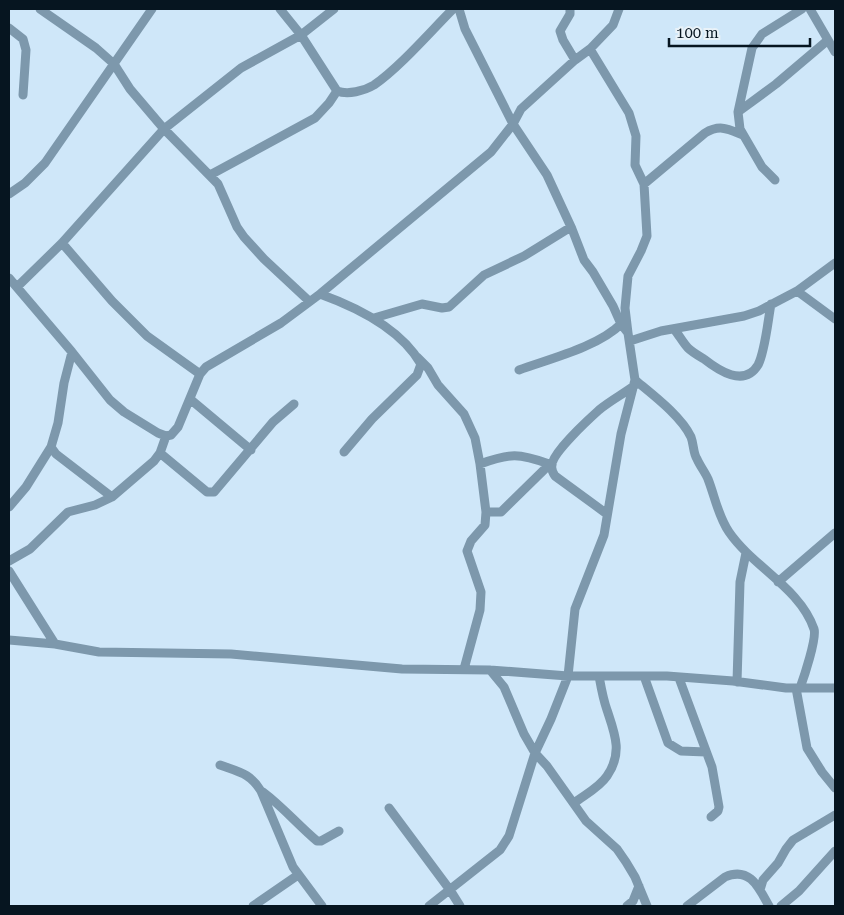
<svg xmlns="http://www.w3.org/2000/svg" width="844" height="915" font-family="'Roboto Serif',serif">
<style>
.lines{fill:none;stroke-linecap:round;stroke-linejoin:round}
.street{stroke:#7d98ac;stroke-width:9}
</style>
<rect width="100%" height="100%" fill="#cfe7f9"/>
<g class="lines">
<path class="street" d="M40,9L96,48L114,64L130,89L164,129L218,184L237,227L244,237L264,259L309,301
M280,9L301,35L337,91C348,95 364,91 374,85C400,67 430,32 453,9
M570,9V14L560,31L563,40L575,60
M810,9L835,52
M9,28L23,39L26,50L23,95
M590,49L629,113L636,136L635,165L644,184L647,236L641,251L628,276L625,308L628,333
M738,112L776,84L828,40
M210,175L315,118L329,103L337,91
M775,180L762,167L740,129L738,112L752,48L762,34L802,9
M644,184L705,133C720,124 728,129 743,135
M9,194L25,183L45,163L152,9
M62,243L112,301L147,336L200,374
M9,278L72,352L110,400L124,412L158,433L166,436L171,435L178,427L200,374L206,367L281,323L320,294L491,152L513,124L521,109L575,60L590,49L613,25L619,9
M17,287L62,243L164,129L241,68L301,35L334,9
M797,291L835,319
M320,294C356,307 401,329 421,364L417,375L372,419L344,452
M374,318L422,304L442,308L449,307L484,275L524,256L571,227
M674,329C679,335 683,343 688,348C692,352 699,356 704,359C718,370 744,388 758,365C765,352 768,320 771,304
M630,341L661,331L744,316L759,311L797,291L835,263
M72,352L64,383L58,423L51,447L56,454L112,497
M417,357L428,368L438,385L464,414L475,438L480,464L486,512L485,525L471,541L467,551L481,592L480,610L464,669
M519,370C549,359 598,347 621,324
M635,380C653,395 681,416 691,437C694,445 693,453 697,459C700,466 705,472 708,479C715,497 718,516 729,532C753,567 800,588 814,629C817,638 804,677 800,688
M190,399L251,450
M160,453L207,492H214L273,422L294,404
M480,464C510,453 519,453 549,464
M9,507L26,487L51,447
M486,512H501L553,461
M607,514L555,476C553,473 551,469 552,465C552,453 589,419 599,410C610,401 623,394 634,386
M9,561L30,549L68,512L95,505L112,497L154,461L160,453L166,436
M9,571L55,644
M778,582L835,533
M9,640L55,644L99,652L231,654L402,669L490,670L568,676H667L733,681L786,688H835
M490,670L504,687L524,734L535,753L547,766L586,821L617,849L626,862L635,877L647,906
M644,676L668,743L681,751L706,752
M679,678L712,767L719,807L718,811L711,817
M737,682L740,582L746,553
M796,688L807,748L822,772L835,788
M220,765C239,772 250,773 261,791L293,867L322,906
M263,792C283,807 298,825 317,841H321L339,831
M574,803C584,795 599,788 607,776C623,753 615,734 607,710C603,699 601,687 599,676
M389,808L450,890L460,906
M760,890L763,880L778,863L786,849L793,840L835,815
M253,906L298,875
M429,906L500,850L509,836L535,753L551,719L568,676L575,609L604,535L621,434L635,380L628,333L621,324L613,306L593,272L584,260L572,229L547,175L513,124L465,29L459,9
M627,906L633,901L639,886
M687,906L725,877C750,866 759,888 769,906
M781,906L799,891L835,851"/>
</g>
<rect width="844" height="915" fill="none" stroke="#061520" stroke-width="20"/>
<path d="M669 38v8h141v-8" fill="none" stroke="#061520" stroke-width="2.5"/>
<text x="676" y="38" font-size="15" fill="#061520" stroke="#e9f2f8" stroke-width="4" paint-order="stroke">100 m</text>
</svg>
